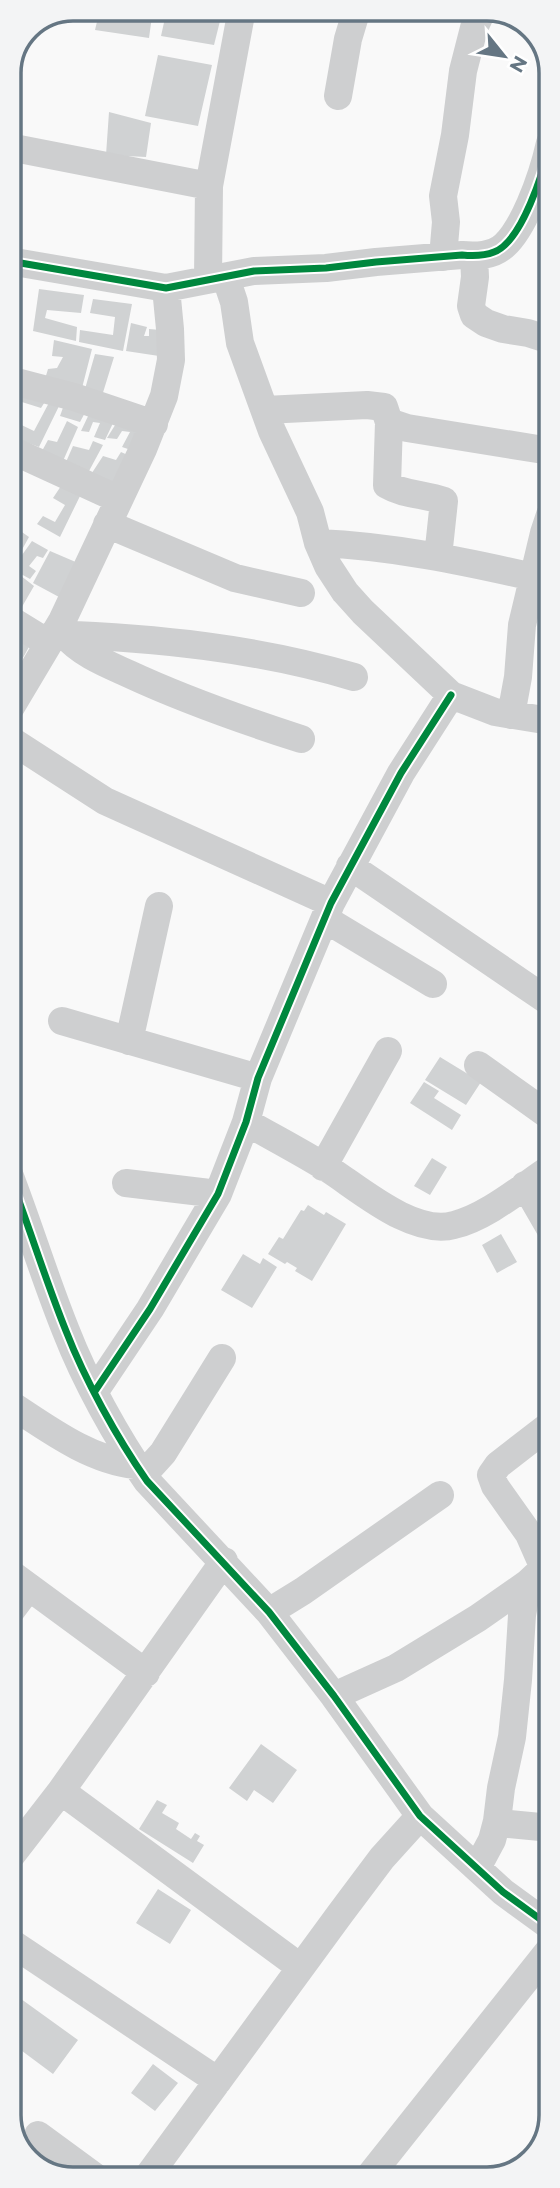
<svg xmlns="http://www.w3.org/2000/svg" width="560" height="2188" font-family="Montserrat,sans-serif">
<style>
.building{fill:#d0d2d3}
.lines{fill:none;stroke-linecap:round;stroke-linejoin:round}
.minor{stroke:#cecfd0;stroke-width:28}
.cycleway-casing{stroke:#fff;stroke-width:11}
.cycleway{stroke:#00873e;stroke-width:7}
.rim{fill:none;stroke:#657683;stroke-width:3.5}
</style>
<rect width="100%" height="100%" fill="#f9f9f9"/>
<path class="building" d="M100,9H153L149,38L95,30Z
M167,9H223L214,45L161,36Z
M158,55L212,65L198,126L145,116Z
M15,58L10,94L9,93V72Z
M9,101L15,102L11,131H9Z
M109,112L151,123L146,157L106,155Z
M39,289L84,295L81,313L47,310L45,318L77,327L76,341L33,331Z
M93,299L132,304L123,351L79,342L80,330L113,335L115,317L90,313Z
M131,323L147,327L144,336H149V329L161,330L159,356L126,351Z
M54,340L92,349L81,392L45,379L48,369L57,368L63,357L52,356Z
M95,354L114,357L101,399L83,396Z
M14,387L48,397L41,408L9,398Z
M52,397L61,402L39,447L9,436V419L34,431Z
M65,402L87,409L80,422L60,416Z
M90,412L114,421L105,440L94,437L100,423L93,422L89,432L81,431Z
M67,421L78,427L63,461L42,451L48,440L57,442Z
M117,422L143,428L134,451L122,447L130,432L122,431L117,439L107,438Z
M93,441L103,445L89,471L66,462L73,446L89,450Z
M121,452L132,457L116,488L88,479L103,456L116,460Z
M63,483L81,494L60,537L37,524L43,516L55,522L65,505L53,498Z
M9,523L29,537L13,566L9,564V550L13,540L9,538Z
M32,541L48,550L43,558L37,556L29,566L36,571L30,579L12,569L34,586L19,612L9,607V575L12,569Z
M50,551L78,563L59,597L33,583Z
M12,633L30,645L13,676L9,674V666L16,655L9,652V639Z
M440,1057L481,1082L466,1105L425,1080Z
M424,1082L439,1091L434,1098L461,1115L452,1130L410,1103Z
M432,1158L447,1167L430,1195L414,1186Z
M308,1205L324,1215L326,1212L346,1224L312,1281L295,1271L297,1268L287,1262L285,1264L268,1254L279,1237L283,1239L301,1210L304,1211Z
M501,1234L517,1262L497,1273L482,1245Z
M243,1254L260,1264L263,1258L277,1267L252,1308L221,1290Z
M261,1744L297,1770L273,1803L254,1790L247,1801L229,1788Z
M157,1800L167,1805L162,1813L179,1823L176,1829L191,1839L195,1833L200,1836L197,1841L204,1845L193,1863L139,1829Z
M158,1889L191,1910L170,1944L136,1923Z
M10,1991L78,2040L53,2074L10,2042Z
M153,2064L178,2083L155,2111L131,2093Z"/>
<g class="lines">
<path class="minor" d="M338,96L348,39L357,9
M9,147L209,186
M474,256L475,277L471,306L474,315L486,323L503,329L528,333L550,340
M443,257L446,222L443,196L455,135L463,71L474,28L483,9
M9,261L166,288L254,271L326,268L376,262L462,255C472,256 484,256 494,252C522,242 544,170 550,143
M226,278L234,302L240,343L272,431L310,512L318,543L328,566L345,592L363,612L451,695L495,712L550,721
M208,279L209,186L242,9
M9,380L74,397L154,424
M265,410L367,405L384,407L389,422L407,428L550,451
M389,422L387,485C404,495 425,494 444,501L438,557
M9,449L118,499
M107,524L235,578L301,593
M318,543C391,546 463,561 533,577
M9,619L48,643
M53,634C156,638 256,648 354,677
M65,635C81,654 107,664 129,674C185,700 242,720 301,739
M9,710L62,621L143,449L164,396L171,360L170,329L166,288
M511,715L518,677L522,625L544,533L550,515
M9,739L105,801L331,903
M350,866L551,1003
M325,919L433,984
M62,1021L258,1078
M129,1041L159,906
M478,1065L551,1117
M246,1122C274,1138 303,1153 330,1170C362,1191 414,1236 454,1225C487,1217 522,1187 551,1168
M323,1167L388,1051
M9,1174C29,1226 45,1279 66,1331C85,1380 117,1438 147,1481L269,1612L334,1696L420,1816L503,1892L551,1927
M126,1183L218,1194
M525,1185L551,1230
M95,1391L150,1309L218,1194L246,1122L258,1078L331,903L401,773L451,695
M10,1404C47,1428 89,1460 135,1465
M143,1475L163,1453L222,1358
M10,1573L146,1673
M10,1612L28,1588
M269,1612L303,1591L440,1495
M334,1696L396,1668L478,1618L528,1583
M61,1791L300,1967
M497,1821L509,1824L551,1828
M10,1857L61,1791L224,1561
M477,1868L492,1840L497,1821L501,1788L512,1737L518,1680L522,1615L528,1583L544,1568L529,1534L495,1486L491,1475L498,1465L551,1424
M10,1942L218,2081
M38,2135L98,2179
M368,2178L551,1948
M146,2179L340,1914L382,1858L420,1816"/>
<g class="cycleway-casing">
<path id="cycleway" d="M9,261L166,288L254,271L326,268L376,262L462,255C472,256 484,256 494,252C522,242 544,170 550,143
M9,1174C29,1226 45,1279 66,1331C85,1380 117,1438 147,1481L269,1612L334,1696L420,1816L503,1892L551,1927
M95,1391L150,1309L218,1194L246,1122L258,1078L331,903L401,773L451,695"/>
</g>
<use href="#cycleway" class="cycleway"/>
</g>
<path d="M0 0H560V2188H0ZM73 21H487A52 52 0 0 1 539 73V2115A52 52 0 0 1 487 2167H73A52 52 0 0 1 21 2115V73A52 52 0 0 1 73 21Z" fill="#f3f4f5" fill-rule="evenodd"/>
<path class="rim" d="M73 21H487A52 52 0 0 1 539 73V2115A52 52 0 0 1 487 2167H73A52 52 0 0 1 21 2115V73A52 52 0 0 1 73 21Z"/>
<g transform="translate(504 56) rotate(120)" stroke="#ffffff" stroke-width="5" paint-order="stroke">
<path d="M0-5L12 26L0 18L-12 26Z" fill="#657683"/>
<text y="-10" font-size="19" font-weight="bold" text-anchor="middle" fill="#657683">N</text>
</g>
</svg>
